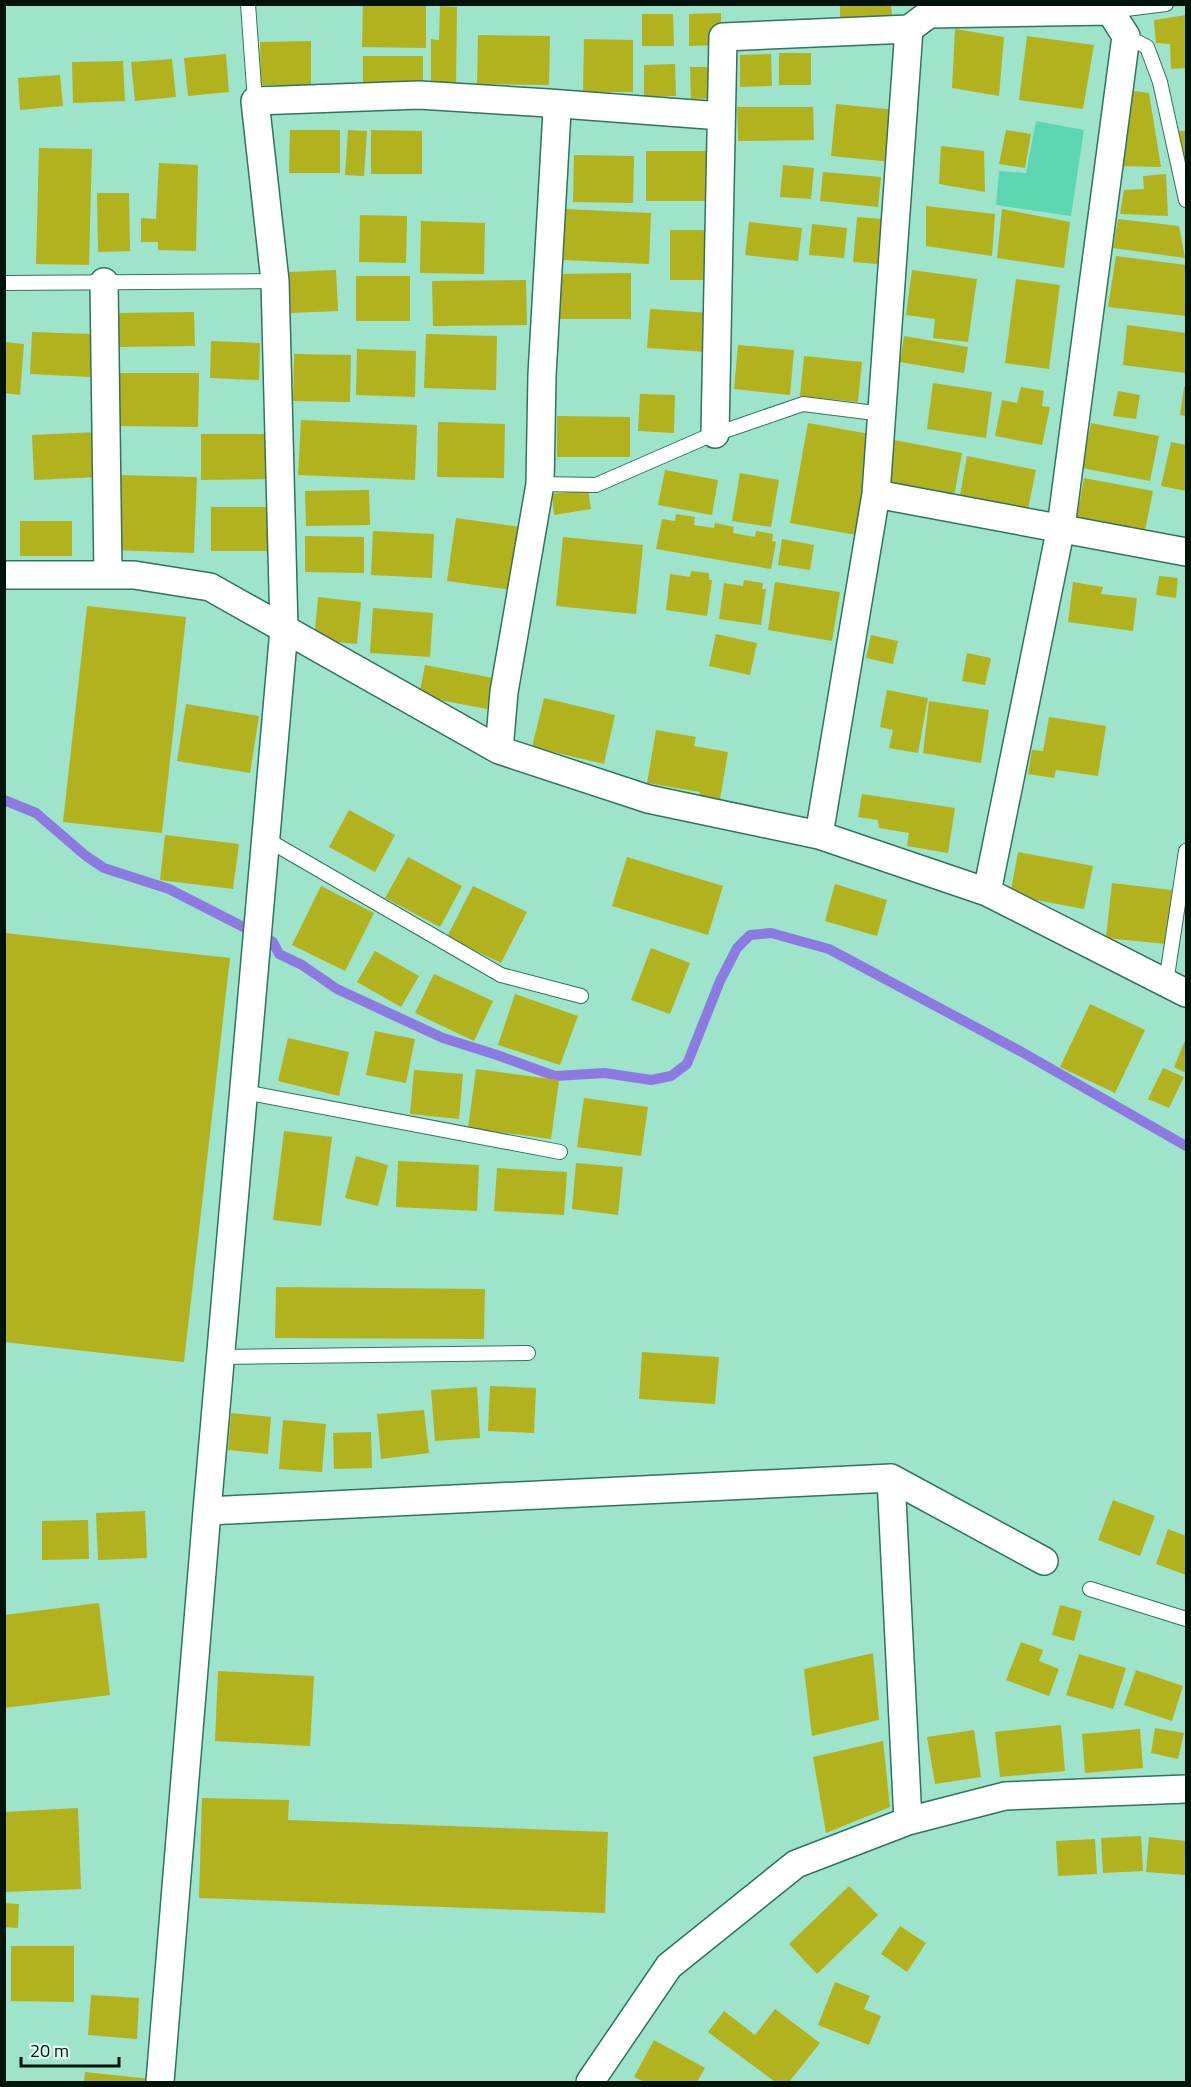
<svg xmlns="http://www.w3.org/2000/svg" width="1191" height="2087" font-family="'Titillium Web',sans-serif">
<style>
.green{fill:#5cd7b1}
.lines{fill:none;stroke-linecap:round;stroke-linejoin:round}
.stream{stroke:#8c79e2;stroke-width:10}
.building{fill:#b2b11e}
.lane-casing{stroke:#2f745f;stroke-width:16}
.street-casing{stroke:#2f745f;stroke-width:30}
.lane{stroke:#fff;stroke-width:14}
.street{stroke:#fff;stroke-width:27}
</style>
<rect width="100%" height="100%" fill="#9ee4ca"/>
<path class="green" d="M1036,121L1084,130L1071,216L996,205L999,171L1026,173Z"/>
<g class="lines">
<path class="stream" d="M4,800L36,813L86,856L104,868L169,889L273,942L279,954L302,965L337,989L443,1038L497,1055L555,1076L605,1073L651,1080L671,1076L687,1064L720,981L737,948L750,935L771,933L829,949L1020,1051L1186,1146"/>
</g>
<path class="building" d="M363,4H426V48L362,47Z
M840,4H891L892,17L840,19Z
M440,6L457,7L456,87L431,86V39L439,40Z
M721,13V45L689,46V14Z
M642,14H673L674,46H642Z
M1186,15V68L1171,69L1170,44L1156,43L1154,20Z
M955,29L1004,37L999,96L952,88Z
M478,35L550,36L549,85L477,84Z
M1027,36L1094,45L1083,109L1019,100Z
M584,39L633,40V92H583Z
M311,41V85H261L260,42Z
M779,53H811V85H779Z
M226,54L229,92L188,96L184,58Z
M771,54L772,86L740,87V55Z
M363,56H423V89L363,90Z
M172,59L176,97L135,101L131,62Z
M123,61L125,101L73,103L72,62Z
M675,64L676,96L644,97V65Z
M690,67H722V98L691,99Z
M60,75L63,106L20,110L18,78Z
M1128,90L1149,93L1161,167L1117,166Z
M836,104L896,110L892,162L831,156Z
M737,107H813L814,140L738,141Z
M290,130H340V173H289Z
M348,130L367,131L364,176L345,175Z
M371,130L422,131V174H371Z
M1006,130L1031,134L1025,168L999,164Z
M1178,131H1186V169H1185Z
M941,146L984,151L985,192L939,184Z
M39,148L92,149L89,265L36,264Z
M646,151H712V201H646Z
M574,155L634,156L633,203L573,202Z
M159,163L198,165L196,251L158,250V242H141V218L156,219Z
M783,165L814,168L811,199L780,197Z
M823,172L881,177L878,207L820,201Z
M1166,174L1168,216L1120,214L1124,190L1144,189L1143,176Z
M97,193H129L130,251L98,252Z
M926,206L995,214L992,256L926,246Z
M565,209L651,213L649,264L563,260Z
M1002,209L1070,222L1064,268L997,258Z
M360,215L407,216L406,263L359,262Z
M857,217L894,220L890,265L853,262Z
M1118,219L1179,226L1185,258L1113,248Z
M421,221L485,223L484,274L420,273Z
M749,222L802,228L798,261L745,255Z
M812,224L847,228L844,258L809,255Z
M670,230H715V280H670Z
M1116,256L1186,265V316L1108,307Z
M336,270L338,311L291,313L289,272Z
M912,270L977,279L968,342L933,338L935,319L906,315Z
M631,273V319H553V274Z
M356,276H410V321H356Z
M1016,279L1060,285L1049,369L1005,363Z
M526,280L527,325L433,326L432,281Z
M650,309L711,313L708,352L647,348Z
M194,312L195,346L117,347V313Z
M1127,325L1186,333V373L1123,365Z
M32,332L92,334L90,377L30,374Z
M426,334L497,336L496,390L424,388Z
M904,336L968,347L964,373L900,362Z
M211,341L260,343L259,380L210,378Z
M4,342L24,344L20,395L4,393Z
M738,345L794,350L790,395L734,389Z
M357,349L416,351L415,397L356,395Z
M294,354L351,355L350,402L293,401Z
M804,356L862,362L858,402L800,396Z
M120,373H199L198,427L120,426Z
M933,383L992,392L986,438L927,429Z
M1021,387L1044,391L1042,406L1050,407L1042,445L995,436L1002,400L1017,403Z
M1184,387H1186V416L1180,415Z
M1118,391L1140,395L1136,419L1113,416Z
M640,394L675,395L674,433L638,431Z
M557,416L630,417V457H557Z
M301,420L417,425L415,480L298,475Z
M438,422L505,424L504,478L437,477Z
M808,423L875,435L856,535L790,523Z
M1091,423L1159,436L1150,481L1082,468Z
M98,432L100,477L34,480L32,435Z
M201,434H268V479L201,480Z
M894,440L962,453L954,497L885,484Z
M1171,442L1186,445V491L1161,486Z
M967,456L1036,470L1027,514L959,501Z
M665,470L718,480L712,515L658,505Z
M740,473L779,480L771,527L732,521Z
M118,475L197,477L194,553L115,550Z
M1084,478L1153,491L1144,535L1076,522Z
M369,490L370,525L306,526L305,491Z
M588,490L591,509L554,515L552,494Z
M211,507H269L268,551H211Z
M676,514L695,517L694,525L714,528L715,523L734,527L733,533L755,537L756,531L773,534L772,541L776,542L771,569L656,549L662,519L675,521Z
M456,518L520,527L511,590L447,581Z
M20,521H72V556H20Z
M373,531L434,534L432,578L371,575Z
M305,536L364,537V573L305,572Z
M563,537L643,545L636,614L556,606Z
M782,539L814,545L810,570L778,565Z
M691,571L709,573V580H712L707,616L666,610L670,574L690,577Z
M1159,576L1178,578L1176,598L1156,595Z
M744,580L763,583L762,589H766L761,625L719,619L724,583L743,586Z
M775,582L840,592L832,641L768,630Z
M1073,582L1103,587L1101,594L1137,598L1133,631L1068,622Z
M318,597L361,602L357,644L314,640Z
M87,606L186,617L162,833L63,822Z
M373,608L433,613L430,657L370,653Z
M716,634L757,643L750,675L709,666Z
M871,635L898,641L893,664L866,658Z
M967,653L991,658L985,685L962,681Z
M425,665L493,678L487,709L419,696Z
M887,690L928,698L918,753L889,748L893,730L880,727Z
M544,698L615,715L604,764L532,747Z
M929,701L989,710L981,763L923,753Z
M186,704L259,716L250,773L177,761Z
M1049,717L1106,726L1098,776L1056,770L1054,778L1028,774L1032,750L1043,751Z
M656,730L696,737L694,746L728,752L719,805L698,802L700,792L647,783Z
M862,794L955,808L948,853L907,846L909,833L879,828L878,820L858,817Z
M349,810L395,835L375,872L329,847Z
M165,835L239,844L233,889L160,880Z
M1018,852L1093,866L1084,909L1010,895Z
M408,857L462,886L440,927L385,898Z
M627,857L723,886L708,935L612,906Z
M1112,883L1172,890L1166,944L1106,938Z
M835,884L887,900L877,936L825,921Z
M321,886L374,913L345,971L292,945Z
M473,886L527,912L501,963L447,937Z
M5,933L230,958L184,1362L4,1342Z
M651,948L690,963L670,1014L631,1000Z
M375,951L419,976L401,1007L357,982Z
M434,974L493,1001L474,1041L415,1013Z
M515,994L578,1016L560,1065L498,1045Z
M1090,1004L1145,1030L1115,1093L1060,1067Z
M375,1031L415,1039L406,1083L366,1075Z
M288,1038L349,1052L339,1096L278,1081Z
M1186,1038V1073L1174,1067Z
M1163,1068L1184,1077L1169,1108L1148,1099Z
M476,1069L559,1080L551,1139L468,1128Z
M414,1070L463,1074L459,1119L410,1114Z
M584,1098L648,1107L641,1156L577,1147Z
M284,1131L332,1137L321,1226L273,1220Z
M356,1156L388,1165L378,1206L345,1198Z
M398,1161L479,1165L477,1211L396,1207Z
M576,1163L623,1167L618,1215L572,1209Z
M497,1168L567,1172L564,1215L494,1211Z
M276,1287L485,1289L484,1339L275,1338Z
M642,1352L719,1357L715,1404L639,1399Z
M490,1386L536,1388L534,1433L488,1431Z
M477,1387L480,1438L435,1441L431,1390Z
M424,1410L429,1453L381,1459L377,1414Z
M231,1413L271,1417L268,1454L228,1450Z
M283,1420L326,1424L322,1472L279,1469Z
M371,1432L372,1468L334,1469L333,1433Z
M1113,1500L1155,1516L1140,1556L1098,1540Z
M145,1511L147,1558L98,1560L96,1513Z
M88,1520L89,1559L42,1560V1521Z
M1168,1529L1186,1536V1575L1156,1564Z
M99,1603L110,1695L4,1708V1615Z
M1060,1605L1082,1611L1074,1641L1052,1635Z
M1021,1642L1043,1650L1039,1661L1059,1669L1049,1696L1006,1680Z
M873,1653L879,1720L812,1736L804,1669Z
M1079,1654L1126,1668L1113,1709L1066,1695Z
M1136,1670L1183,1686L1172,1721L1124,1705Z
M218,1671L314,1676L310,1746L215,1741Z
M1061,1725L1065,1771L1000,1777L995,1732Z
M1155,1728L1184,1733L1178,1759L1151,1753Z
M1140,1729L1143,1768L1085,1773L1082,1734Z
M974,1730L981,1777L935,1784L927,1737Z
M883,1741L890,1807L826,1833L813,1757Z
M202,1798L289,1800L288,1820L608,1832L605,1913L199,1898Z
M78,1808L81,1889L4,1892V1812Z
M1141,1836L1143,1871L1103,1873L1101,1838Z
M1149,1837L1186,1841L1185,1875L1146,1872Z
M1095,1839L1097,1874L1058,1876L1056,1841Z
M849,1886L878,1915L817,1974L789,1944Z
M4,1903L19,1904L18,1928L4,1927Z
M900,1926L926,1943L907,1972L881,1954Z
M11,1946H74V2002L11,2001Z
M835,1982L870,1996L864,2009L881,2016L869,2045L818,2025Z
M91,1995L139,1998L137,2039L88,2035Z
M775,2009L820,2043L789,2082H775L708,2032L724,2011L755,2035Z
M654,2040L705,2068L697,2082H645L634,2077Z
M85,2072L151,2079V2082H84Z"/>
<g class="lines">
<g class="lane-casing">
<path id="lane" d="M248,4L255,101
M1110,11L1166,4
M1126,36L1147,47L1160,82L1186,200
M4,283L275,281
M540,484L596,485L704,438L803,404L883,414
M266,839L501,975L581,996
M1166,983L1186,851
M244,1092L560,1152
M220,1357L528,1353
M1090,1589L1186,1619"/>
</g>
<g class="street-casing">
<path id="street" d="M548,103L721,116
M104,282L108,575
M715,434L723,37L909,29
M876,494L1186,552
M4,575H134L210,587L499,750L648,799L819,835L987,892L1186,993
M819,835L876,494L909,29L929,14L1110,11L1126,36L1061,527L987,892
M891,1478L1044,1561
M207,1511L891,1478L908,1821
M160,2082L207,1511L284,629L275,281L255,101L419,95L548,103L557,111L542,375L540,484L504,692L499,750
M590,2082L669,1966L796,1864L908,1821L1005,1796L1186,1789"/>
</g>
<use href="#lane" class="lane"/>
<use href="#street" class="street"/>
</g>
<rect width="1191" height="2087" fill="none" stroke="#00130b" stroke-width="12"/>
<path d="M21 2057v9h98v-9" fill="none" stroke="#00130b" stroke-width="3"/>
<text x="30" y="2057" font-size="18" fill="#00130b" stroke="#dbfdef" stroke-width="4.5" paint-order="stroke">20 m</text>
</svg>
